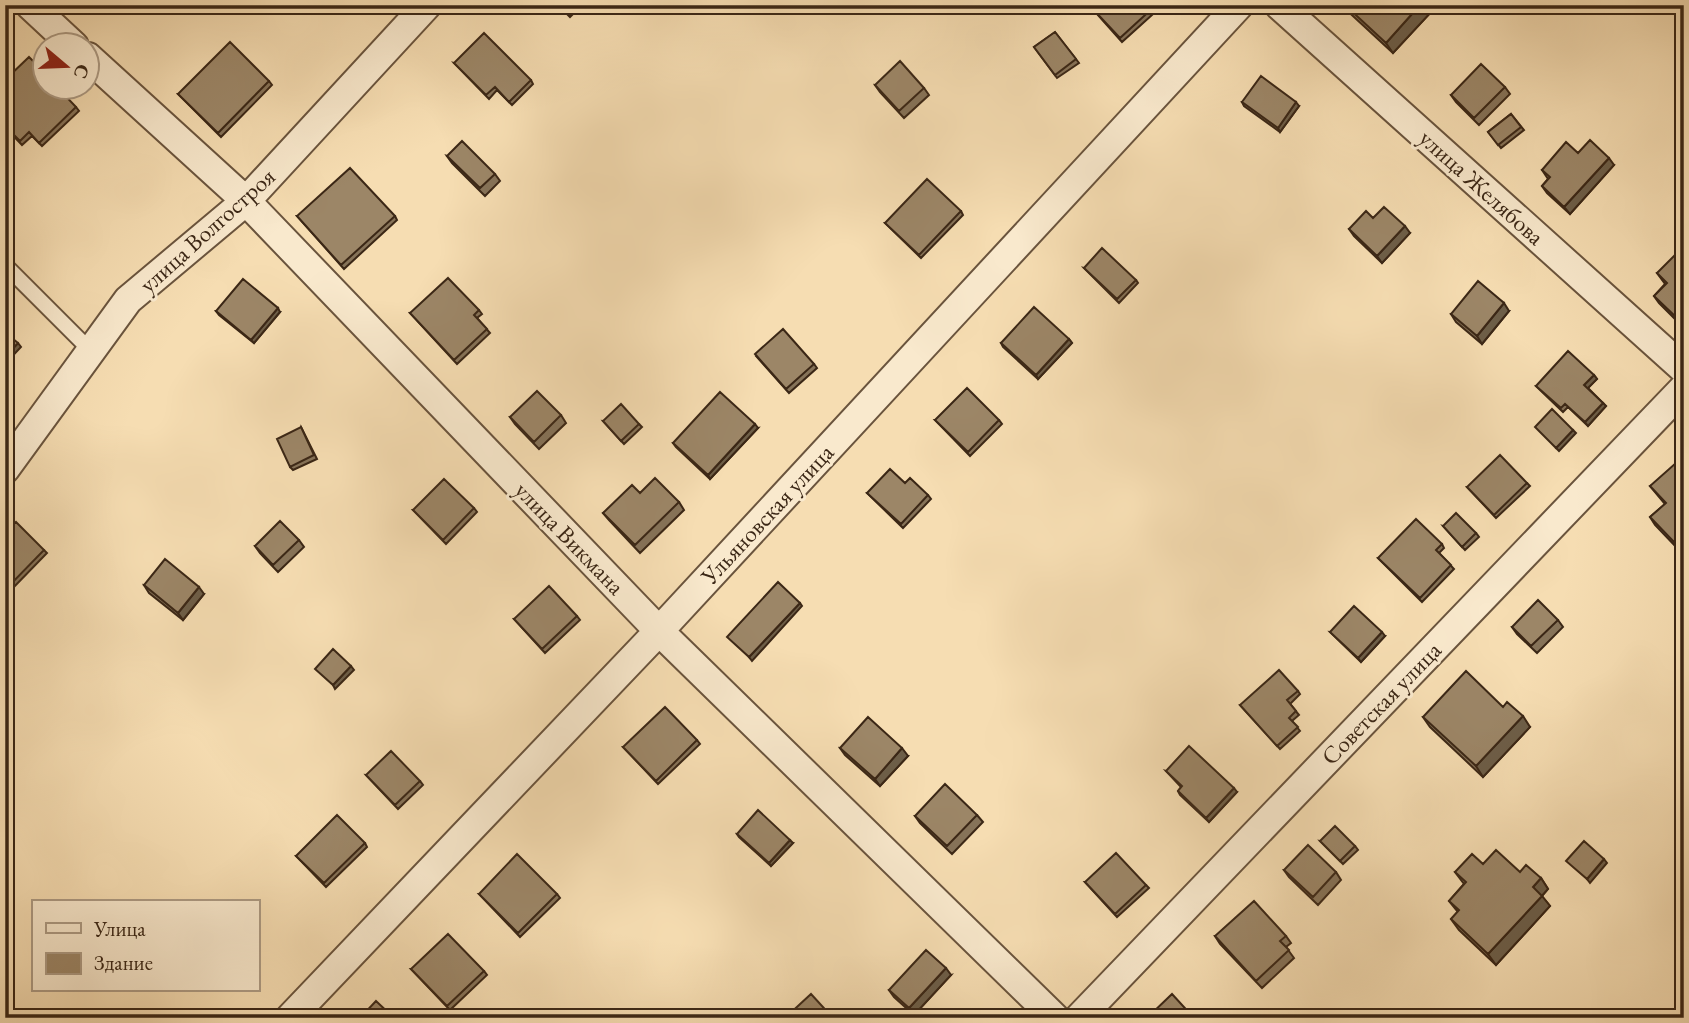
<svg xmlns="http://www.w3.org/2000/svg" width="1689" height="1023" font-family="'EB Garamond',serif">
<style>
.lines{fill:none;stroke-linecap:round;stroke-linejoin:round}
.service-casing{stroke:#6a543d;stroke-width:18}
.minor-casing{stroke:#6a543d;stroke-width:32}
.service{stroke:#f9e9cd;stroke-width:14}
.minor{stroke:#f9e9cd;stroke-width:28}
.wall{fill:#867359;stroke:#3b2716;stroke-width:2}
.shaded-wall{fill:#6d5e48;stroke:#3b2716;stroke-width:2}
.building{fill:#9c8667;stroke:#3b2716;stroke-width:2}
.labels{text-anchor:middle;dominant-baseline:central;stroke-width:6;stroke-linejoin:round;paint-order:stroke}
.street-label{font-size:24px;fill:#3b2716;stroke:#f9e9cd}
</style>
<rect width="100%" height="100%" fill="#f6ddb2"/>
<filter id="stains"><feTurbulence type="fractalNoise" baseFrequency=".00286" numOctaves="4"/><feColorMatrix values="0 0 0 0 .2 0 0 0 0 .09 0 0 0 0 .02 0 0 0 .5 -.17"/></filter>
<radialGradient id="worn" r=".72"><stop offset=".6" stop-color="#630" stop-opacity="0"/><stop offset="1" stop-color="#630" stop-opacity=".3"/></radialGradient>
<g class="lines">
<g class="service-casing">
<path id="service" d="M5,265L91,351"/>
</g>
<g class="minor-casing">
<path id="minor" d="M30,5L74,46
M1279,5L1684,369
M88,57L246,201L659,631L1055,1018
M5,469L128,300L246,201L427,5
M290,1018L659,631L1239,5
M1079,1018L1684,388"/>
</g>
<use href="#service" class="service"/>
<use href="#minor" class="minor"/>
</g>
<path class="wall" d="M558,5H582L570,17Z
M1089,5H1163L1122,42Z
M1341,5H1429L1433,10L1393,53Z
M1055,32L1079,63L1057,78L1034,47Z
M454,63L531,80L533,84L512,105L497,90L489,99Z
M5,80L76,107L79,111L42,146L32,136L22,145L5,127Z
M269,81L272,85L221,137L178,94Z
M875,85L924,88L929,95L904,118L880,92Z
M1505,87L1510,94L1479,125L1456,102L1451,95Z
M1242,102L1299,106L1280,132L1244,106Z
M1511,114L1524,130L1501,148L1488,132Z
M1578,153L1614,165L1570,214L1547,193L1542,186L1548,179L1542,170Z
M447,156L495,174L500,181L485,196L452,163Z
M961,211L963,215L921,258L885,223Z
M297,216H395L397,220L344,269Z
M1373,218L1410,233L1382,263L1354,236L1349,229Z
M1684,264V326L1683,327L1659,303L1654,296L1665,284L1657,273Z
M1084,268L1136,280L1138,283L1119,303Z
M479,310L482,314L477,318L490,333L457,364L410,313Z
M216,311L280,312L254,343L219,315Z
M1509,311L1482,344L1456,322L1451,314Z
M1069,339L1072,343L1038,379L1003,347L1001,343Z
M757,357L814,364L817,368L789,393Z
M1594,375L1597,379L1588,388L1606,406L1588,426L1568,407L1563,412L1536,386Z
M561,415L566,423L539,449L515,424L510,417Z
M935,420H999L1002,424L970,456Z
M603,421L639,424L642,427L624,444Z
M301,427L317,459L293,470L290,467Z
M758,428L710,479L676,447L673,443Z
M1684,469V545L1679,550L1655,525L1650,517L1665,504L1650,486Z
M905,483L928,495L931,499L903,528L867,493Z
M1527,483L1530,486L1496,518L1467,487Z
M640,493L679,502L684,510L640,553L609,520L603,513Z
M474,508L477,512L446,544L413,510Z
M1443,526L1476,533L1479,537L1465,550Z
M5,532L44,550L47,553L10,591L5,586Z
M299,540L304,547L278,572L260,553L255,546Z
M1442,544L1444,548L1439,553L1454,569L1422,602L1378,558Z
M144,585L204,594L183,620L149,593Z
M577,616L580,620L545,653L514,619Z
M1558,620L1563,627L1537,653L1517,634L1512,627Z
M1330,632L1385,636L1361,662Z
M1298,691L1300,694L1290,704L1299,715L1292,721L1300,731L1280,749L1240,705Z
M1503,707L1530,727L1483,777L1430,727L1423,717Z
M697,740L700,744L658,784L623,747Z
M840,748L908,756L880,786L845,755Z
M1166,771L1237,792L1209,822L1180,795L1178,791L1181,787Z
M366,775L420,781L423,785L398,809Z
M977,815L983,822L952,854L920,823L915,816Z
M737,834L793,843L771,866L739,837Z
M1320,841L1355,846L1358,850L1343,864Z
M365,843L367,847L326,887L296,856Z
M1483,864L1541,878L1548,889L1542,896L1550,906L1496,965L1459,930L1451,919L1458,912L1449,901L1464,884L1455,872Z
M1284,870L1336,872L1341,880L1318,905L1289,877Z
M1085,882L1146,885L1149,888L1117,917Z
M479,894H557L560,898L520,937Z
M1215,936H1286L1291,943L1286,947L1294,958L1262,988L1220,944Z
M411,969L484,971L487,975L450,1010Z
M951,975L914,1015L894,997L889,990Z"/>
<path class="shaded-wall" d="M1420,5H1429L1433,10L1393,53L1386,43Z
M1296,102L1299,106L1280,132L1278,128Z
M1609,158L1614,165L1570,214L1564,207Z
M1405,226L1410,233L1382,263L1377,256Z
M1504,303L1509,311L1482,344L1477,336Z
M278,308L280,312L254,343L251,340Z
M1069,339L1072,343L1038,379L1036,375Z
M18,343L21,347L5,364V357Z
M1594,375L1597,379L1587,389L1584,385Z
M1603,403L1606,406L1588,426L1585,422Z
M755,424L758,428L710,479L708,475Z
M1573,430L1576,433L1559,451L1556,448Z
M199,587L204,594L183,620L178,613Z
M800,603L802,606L752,661L749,657Z
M1382,632L1385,636L1361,662L1358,658Z
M351,666L354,670L335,689L333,685Z
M1523,716L1530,727L1483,777L1476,766Z
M902,748L908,756L880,786L875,779Z
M1234,788L1237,792L1209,822L1206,818Z
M790,840L793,843L771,866L769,863Z
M1604,859L1607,863L1590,883L1587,879Z
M1541,878L1548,889L1540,898L1533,887Z
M1542,896L1550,906L1496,965L1488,954Z
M946,968L951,975L914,1015L909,1008Z"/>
<path class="building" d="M559,5H576L568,14Z
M1089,5H1156L1120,38Z
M1345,5H1420L1386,43Z
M1055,32L1076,59L1055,75L1034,47Z
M484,33L531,80L509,102L495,87L486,95L454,63Z
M230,42L269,81L218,133L178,94Z
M29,57L46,74V88H58L76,107L39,143L29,132L20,141L5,126V80Z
M900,61L924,88L899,111L875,85Z
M1481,64L1505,87L1474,118L1451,95Z
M1261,76L1296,102L1278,128L1242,102Z
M1511,114L1521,127L1498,145L1488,132Z
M1590,140L1609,158L1564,207L1542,186L1550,177L1542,170L1566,142L1578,153Z
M462,141L495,174L480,188L447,156Z
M350,168L395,216L341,265L297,216Z
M927,179L961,211L919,255L885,223Z
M1384,207L1405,226L1377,256L1349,229L1366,211L1373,218Z
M1102,248L1136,280L1117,299L1084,268Z
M1675,255L1684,264V314L1678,319L1654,296L1667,283L1657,273Z
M448,278L479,310L474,315L487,329L454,360L410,313Z
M243,279L278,308L251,340L216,311Z
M1478,281L1504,303L1477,336L1451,314Z
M1034,307L1069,339L1036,375L1001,343Z
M783,329L814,364L786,389L755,354Z
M5,332L18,343L5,357Z
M1568,351L1594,375L1584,385L1603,403L1585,422L1565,404L1561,408L1536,386Z
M967,388L999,420L968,452L935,420Z
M537,391L561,415L534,442L510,417Z
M720,392L755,424L708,475L673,443Z
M621,404L639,424L621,441L603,421Z
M1552,409L1573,430L1556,448L1535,427Z
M301,427L314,455L290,467L277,439Z
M1500,455L1527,483L1494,515L1467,487Z
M1677,462L1684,469V533L1674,542L1650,517L1666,503L1650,486Z
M890,469L905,483L910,478L928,495L901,524L867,493Z
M655,478L679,502L635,545L603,513L632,485L640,493Z
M444,479L474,508L443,540L413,510Z
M1456,513L1476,533L1462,547L1443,526Z
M1416,519L1442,544L1436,550L1451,565L1420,598L1378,558Z
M280,521L299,540L273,565L255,546Z
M16,522L44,550L8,587L5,585V532Z
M165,559L199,587L178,613L144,585Z
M778,582L800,603L749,657L727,637Z
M549,586L577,616L542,649L514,619Z
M1538,600L1558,620L1531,646L1512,627Z
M1354,606L1382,632L1358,658L1330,632Z
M333,649L351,666L333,685L315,669Z
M1279,670L1298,691L1287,700L1296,711L1289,718L1298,727L1277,746L1240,705Z
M1466,671L1503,707L1507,702L1523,716L1476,766L1423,717Z
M665,707L697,740L656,781L623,747Z
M868,717L902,748L875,779L840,748Z
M1189,746L1234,788L1206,818L1178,791L1182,786L1166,771Z
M391,751L420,781L395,805L366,775Z
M945,784L977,815L947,846L915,816Z
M758,810L790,840L769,863L737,834Z
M337,815L365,843L324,883L296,856Z
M1335,826L1355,846L1340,861L1320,841Z
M1584,841L1604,859L1587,879L1566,861Z
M1308,845L1336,872L1313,897L1284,870Z
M1496,850L1520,872L1526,865L1541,878L1533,887L1542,896L1488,954L1451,919L1459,910L1449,901L1466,882L1455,872L1472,854L1483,864Z
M1116,853L1146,885L1115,914L1085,882Z
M517,854L557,894L518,933L479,894Z
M1254,901L1286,936L1280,941L1289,950L1256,981L1215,936Z
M448,934L484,971L447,1006L411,969Z
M926,950L946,968L909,1008L889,990Z
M811,994L833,1018H785Z
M1172,994L1194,1018H1147Z
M376,1001L394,1018H360Z"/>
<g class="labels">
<g class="street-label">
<text transform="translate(1482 187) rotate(42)">улица Желябова</text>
<text transform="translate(207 230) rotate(-42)">улица Волгостроя</text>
<text transform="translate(767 514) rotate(-47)">Ульяновская улица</text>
<text transform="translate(570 538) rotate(46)">улица Викмана</text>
<text transform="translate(1381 703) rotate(-46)">Советская улица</text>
</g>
</g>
<rect width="1689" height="1023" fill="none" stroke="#f6ddb2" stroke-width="28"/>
<rect x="7" y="7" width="1675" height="1009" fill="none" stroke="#3b2716" stroke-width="3.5"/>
<rect x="14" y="14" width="1661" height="995" fill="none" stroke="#3b2716" stroke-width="2"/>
<rect x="32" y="900" width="228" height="91" fill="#f9e9cd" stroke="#ad9b84" stroke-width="2"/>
<rect x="46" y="923" width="35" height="10" fill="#f9e9cd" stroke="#ad9b84" stroke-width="2"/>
<text x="94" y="936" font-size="21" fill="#3b2716">Улица</text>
<rect x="46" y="953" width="35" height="21" fill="#9c8667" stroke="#ad9b84" stroke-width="2"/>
<text x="94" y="970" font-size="21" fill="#3b2716">Здание</text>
<g transform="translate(66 66) rotate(109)"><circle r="33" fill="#f9e9cd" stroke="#ad9b84" stroke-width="2"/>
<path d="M0-5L12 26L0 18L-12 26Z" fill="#8f2418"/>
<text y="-10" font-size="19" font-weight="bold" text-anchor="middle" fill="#3b2716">С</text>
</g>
<rect width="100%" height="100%" filter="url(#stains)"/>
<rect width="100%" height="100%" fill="url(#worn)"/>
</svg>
